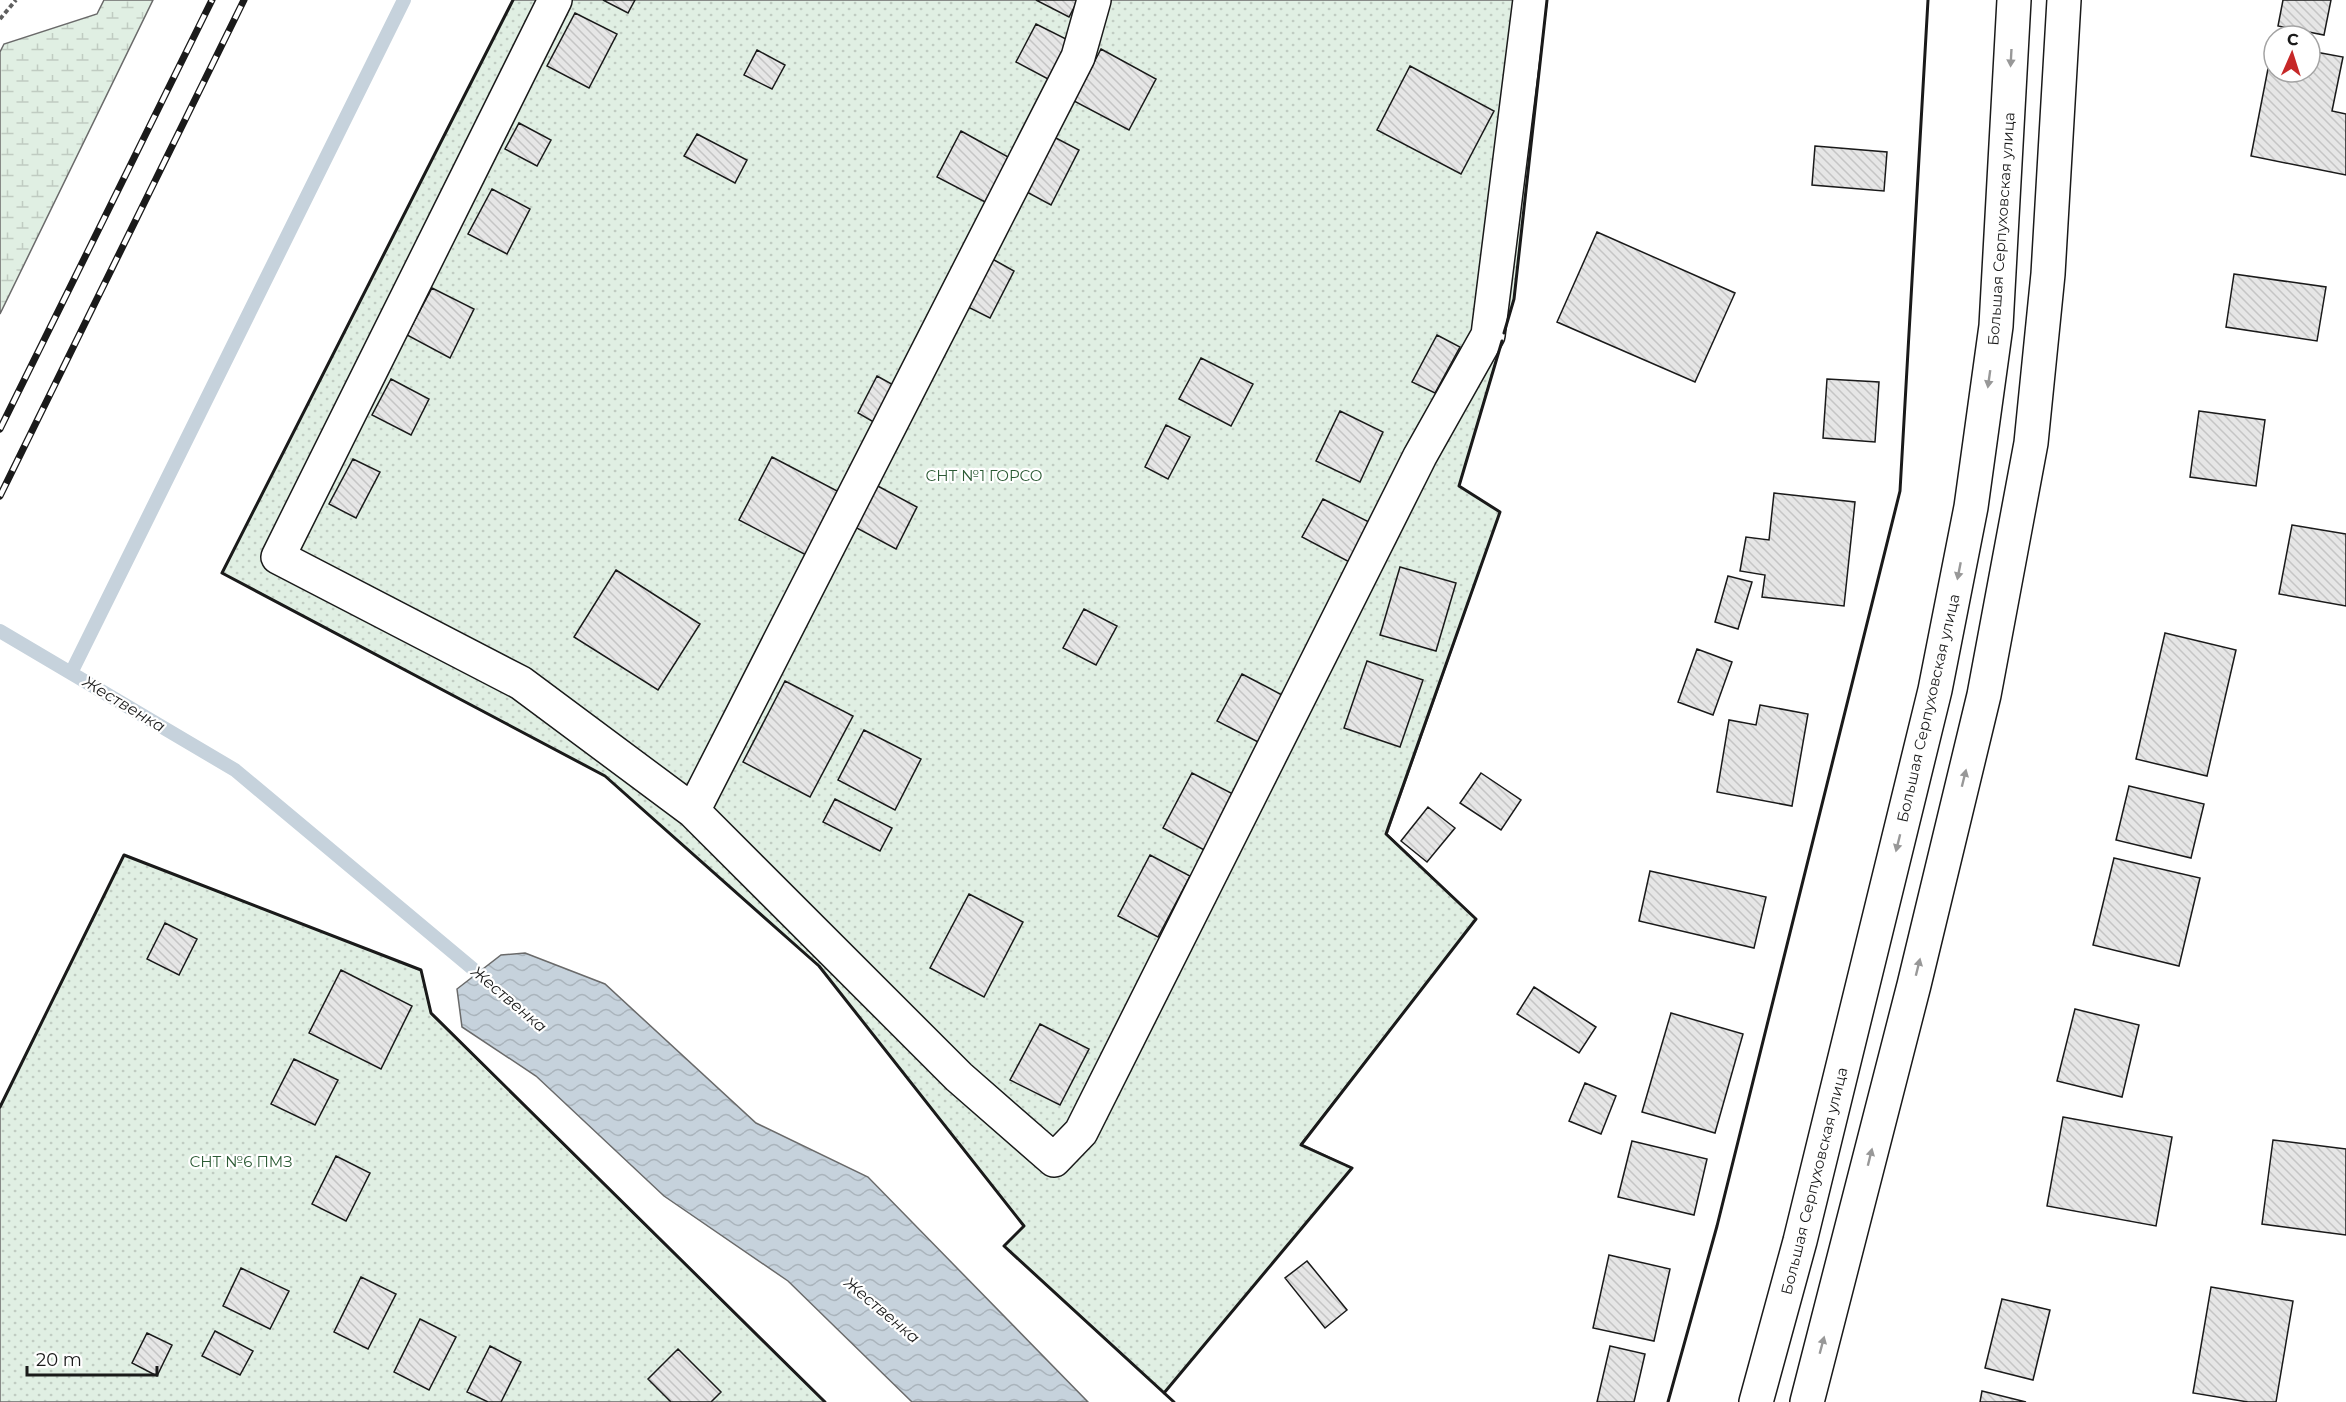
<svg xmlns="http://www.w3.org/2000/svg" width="2346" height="1402" font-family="Montserrat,sans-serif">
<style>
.wetland{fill:url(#wetland-marsh);stroke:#6a6a6a;stroke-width:1.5}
.park{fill:url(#park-dots);stroke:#6a6a6a;stroke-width:1.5}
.water{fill:url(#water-waves);stroke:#6a6a6a;stroke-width:1.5}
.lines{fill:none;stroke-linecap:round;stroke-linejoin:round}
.stream{stroke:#c6d2dc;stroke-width:14}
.building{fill:url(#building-back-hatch);stroke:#1a1a1a;stroke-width:1.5}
.minor-casing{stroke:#1a1a1a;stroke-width:36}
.major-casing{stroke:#1a1a1a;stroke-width:36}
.path{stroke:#5f5f5f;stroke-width:4;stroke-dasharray:4.5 3;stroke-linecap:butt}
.minor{stroke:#fff;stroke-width:33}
.major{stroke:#fff;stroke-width:33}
.rail-casing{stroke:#1a1a1a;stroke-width:7}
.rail{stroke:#fff;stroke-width:4.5;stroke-dasharray:14;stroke-linecap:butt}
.wall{stroke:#1a1a1a;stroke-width:3}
.oneway{fill:#989898}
.labels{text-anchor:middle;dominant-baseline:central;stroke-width:4.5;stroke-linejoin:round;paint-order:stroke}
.street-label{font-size:15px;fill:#1a1a1a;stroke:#fff}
.park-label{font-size:15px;fill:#2b5a34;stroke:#fff}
.water-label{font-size:16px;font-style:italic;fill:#1a1a1a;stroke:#fff}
</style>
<defs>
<pattern id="wetland-marsh" width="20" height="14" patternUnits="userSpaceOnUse" patternTransform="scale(1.5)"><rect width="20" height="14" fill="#e0efe3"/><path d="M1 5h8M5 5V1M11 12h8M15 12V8" fill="none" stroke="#c0ccc2"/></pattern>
<pattern id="park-dots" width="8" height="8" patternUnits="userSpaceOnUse" patternTransform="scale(1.5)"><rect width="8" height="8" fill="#e0efe3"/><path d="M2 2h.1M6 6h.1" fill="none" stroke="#c0ccc2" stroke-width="1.8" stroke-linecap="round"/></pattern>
<pattern id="water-waves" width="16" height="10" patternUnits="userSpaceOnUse" patternTransform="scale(1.5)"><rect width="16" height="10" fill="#c6d2dc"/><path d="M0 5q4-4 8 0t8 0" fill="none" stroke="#aab4bc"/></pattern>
<pattern id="building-back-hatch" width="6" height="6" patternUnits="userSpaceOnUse" patternTransform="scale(1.5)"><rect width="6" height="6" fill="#e6e6e6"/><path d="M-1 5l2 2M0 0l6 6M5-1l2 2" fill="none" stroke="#c5c5c5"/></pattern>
</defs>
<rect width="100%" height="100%" fill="#fff"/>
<path class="wetland" d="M104,0H153L0,314V52L4,44L97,14Z"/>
<path class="park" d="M513,0H1547L1514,299L1459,486L1500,512L1387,834L1476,919L1301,1144L1352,1168L1164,1393L1004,1246L1024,1226L819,966L605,776L222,573Z
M124,855L421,970L431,1014L825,1402H0V1107Z"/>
<path class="water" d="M525,953L605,984L756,1123L868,1177L1088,1402H912L788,1281L664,1196L536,1076L462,1027L457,989L501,955Z"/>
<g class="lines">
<path class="stream" d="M0,631L235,770L491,984
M71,673L404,0"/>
</g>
<path class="building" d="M603,0H635L628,13Z
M1036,0H1078L1069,17Z
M2283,0H2331L2324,35L2278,26Z
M575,13L617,34L589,88L547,66Z
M1036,24L1068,40L1048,79L1016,62Z
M2273,43L2274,72H2310V51L2343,57L2332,111L2346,114V175L2251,156Z
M1101,49L1156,79L1129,130L1074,101Z
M757,50L785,65L772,89L744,75Z
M1410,66L1494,111L1461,174L1377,130Z
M519,123L551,140L537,166L505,149Z
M961,131L1010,158L987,203L937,177Z
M697,134L747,160L735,183L684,156Z
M1052,136L1079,150L1051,205L1023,190Z
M1815,146L1887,152L1884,191L1812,185Z
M492,189L530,209L507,254L468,234Z
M1597,232L1735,293L1695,382L1557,322Z
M987,256L1014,271L990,318L962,304Z
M2234,274L2326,287L2317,341L2226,327Z
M432,288L474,309L450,358L407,335Z
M1437,335L1460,347L1435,393L1412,382Z
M1201,358L1253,384L1231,426L1179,399Z
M877,376L897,387L877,424L858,413Z
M391,379L429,399L411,435L372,415Z
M1827,379L1879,382L1875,442L1823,438Z
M1340,411L1383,432L1360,482L1316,461Z
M2199,411L2265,420L2256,486L2190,477Z
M1166,425L1190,437L1168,479L1145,467Z
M772,457L843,494L810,557L739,520Z
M353,459L380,472L356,518L329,504Z
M874,484L917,507L896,549L853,526Z
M1774,493L1855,502L1844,606L1762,597L1765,575L1740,571L1746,537L1769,540Z
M1323,499L1375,525L1355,565L1302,537Z
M2292,525L2346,534V606L2279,594Z
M1400,567L1456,583L1436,651L1380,635Z
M616,570L700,624L658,690L574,637Z
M1728,576L1752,582L1738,629L1715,622Z
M1084,609L1117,626L1096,665L1063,648Z
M2165,633L2236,650L2207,776L2136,759Z
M1697,649L1732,662L1713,715L1678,702Z
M1367,661L1423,680L1400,747L1344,728Z
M1242,674L1284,696L1260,743L1217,721Z
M785,681L853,716L810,797L743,762Z
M1760,705L1808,714L1792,806L1717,792L1729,720L1756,725Z
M864,730L921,759L895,810L838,780Z
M1192,773L1235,795L1206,851L1163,828Z
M1481,773L1521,800L1501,830L1460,803Z
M2129,786L2204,804L2191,858L2116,840Z
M835,799L892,828L880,851L823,822Z
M1428,807L1455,828L1427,862L1401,841Z
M1150,855L1190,876L1158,937L1118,916Z
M2114,858L2200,878L2179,966L2093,945Z
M1650,871L1766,897L1754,948L1639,921Z
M969,894L1023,922L984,997L930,968Z
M165,923L197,939L179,975L147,959Z
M341,970L412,1006L381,1069L309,1033Z
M1534,987L1596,1027L1579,1053L1517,1014Z
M2075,1009L2139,1025L2122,1097L2057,1081Z
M1671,1013L1743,1034L1715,1133L1642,1112Z
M1040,1024L1089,1049L1060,1105L1010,1080Z
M294,1059L338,1080L315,1125L271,1104Z
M1585,1083L1616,1096L1601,1134L1569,1121Z
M2063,1117L2172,1137L2156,1226L2047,1206Z
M2273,1140L2346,1149V1235L2262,1224Z
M1632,1141L1707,1159L1694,1215L1618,1197Z
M336,1156L370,1173L346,1221L312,1204Z
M1609,1255L1670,1269L1654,1341L1593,1328Z
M1307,1261L1347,1310L1325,1328L1285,1278Z
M241,1268L289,1291L270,1329L223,1306Z
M361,1277L396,1294L368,1349L334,1332Z
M2211,1287L2293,1301L2276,1402H2248L2193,1393Z
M2002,1299L2050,1310L2033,1380L1985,1368Z
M420,1319L456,1337L429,1390L394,1372Z
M215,1331L253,1351L240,1375L202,1356Z
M147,1333L172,1345L157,1376L132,1363Z
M490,1346L521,1362L501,1402H488L467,1392Z
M1610,1346L1645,1354L1634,1402H1597Z
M678,1349L721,1392L711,1402H671L648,1379Z
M1982,1391L2026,1402H1980Z"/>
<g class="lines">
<g class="minor-casing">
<path id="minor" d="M555,0L278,557L521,683L693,811L959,1077L1054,1160L1081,1132L1420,456L1488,335L1530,0
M693,811L1078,57L1094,0"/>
</g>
<g class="major-casing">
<path id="major" d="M1756,1402L1800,1241L1935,690L1971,507L1996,326L2014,0
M1807,1402L1914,985L1984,695L2031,443L2048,274L2064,0"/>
</g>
<path class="path" d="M0,19L16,0"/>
<use href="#minor" class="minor"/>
<use href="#major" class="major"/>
<g class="rail-casing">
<path id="rail" d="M0,429L212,0
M0,496L244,0"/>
</g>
<use href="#rail" class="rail"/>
<path class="wall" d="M513,0L222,573L605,776L819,966L1024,1226L1004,1246L1174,1402
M1504,333L1514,299L1547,0
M0,1107L124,855L421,970L431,1013L825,1402
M1164,1393L1352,1168L1301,1145L1476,919L1386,834L1500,512L1459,486L1502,341
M1668,1402L1717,1226L1900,491L1928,0"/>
</g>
<defs><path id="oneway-solid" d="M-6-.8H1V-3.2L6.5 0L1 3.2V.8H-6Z" transform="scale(1.5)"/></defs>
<g class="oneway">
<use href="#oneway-solid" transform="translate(2011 58) rotate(93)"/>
<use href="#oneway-solid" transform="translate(1989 379) rotate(98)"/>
<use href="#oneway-solid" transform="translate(1959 571) rotate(101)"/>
<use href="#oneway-solid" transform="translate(1964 778) rotate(-76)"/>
<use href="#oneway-solid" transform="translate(1898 843) rotate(104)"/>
<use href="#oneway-solid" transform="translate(1918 967) rotate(-76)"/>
<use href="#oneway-solid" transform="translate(1870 1157) rotate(-76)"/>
<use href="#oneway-solid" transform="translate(1822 1345) rotate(-75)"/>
</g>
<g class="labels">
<g class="street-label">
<text transform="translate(2001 229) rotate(-86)">Большая Серпуховская улица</text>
<text transform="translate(1928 708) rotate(-77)">Большая Серпуховская улица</text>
<text transform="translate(1814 1181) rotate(-76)">Большая Серпуховская улица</text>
</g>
<g class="park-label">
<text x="984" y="475">СНТ №1 ГОРСО</text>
<text x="241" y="1161">СНТ №6 ПМЗ</text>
</g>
<g class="water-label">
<text transform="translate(124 704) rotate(31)">Жественка</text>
<text transform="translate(509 999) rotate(40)">Жественка</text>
<text transform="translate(882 1310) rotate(40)">Жественка</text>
</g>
</g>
<g transform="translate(2292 54) rotate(3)"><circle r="28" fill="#ffffff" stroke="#a3a3a3" stroke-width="1.5"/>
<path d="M0-4.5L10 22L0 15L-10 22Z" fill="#c62828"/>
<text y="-9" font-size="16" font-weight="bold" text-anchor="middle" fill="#1a1a1a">С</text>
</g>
<path d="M27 1366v9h130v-9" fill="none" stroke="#1a1a1a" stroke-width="3"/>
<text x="36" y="1366" font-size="18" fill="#1a1a1a" stroke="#ffffff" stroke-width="4.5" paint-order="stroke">20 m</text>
</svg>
